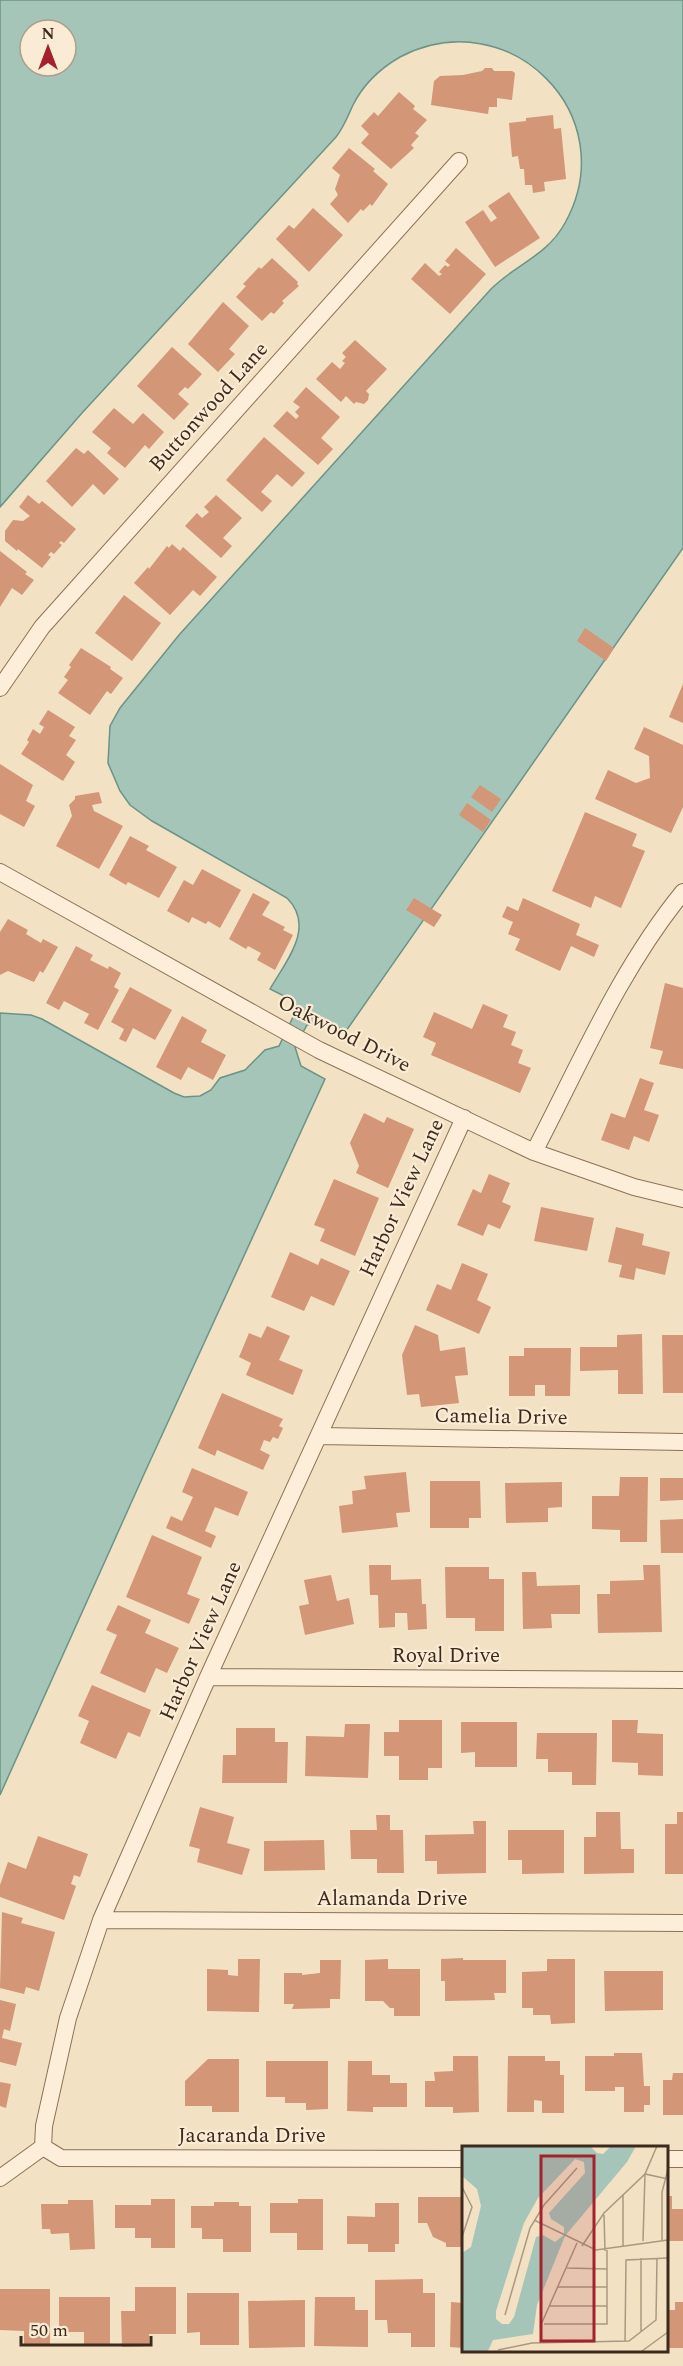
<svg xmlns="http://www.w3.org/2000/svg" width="683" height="2366" font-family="Spectral,serif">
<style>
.water{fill:#a6c5b9;stroke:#6b9487;stroke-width:1.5;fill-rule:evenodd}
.building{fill:#d39676}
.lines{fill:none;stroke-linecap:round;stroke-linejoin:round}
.street-casing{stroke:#8e7158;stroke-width:18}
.street{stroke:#fceed8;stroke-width:16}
.labels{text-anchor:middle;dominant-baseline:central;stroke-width:4.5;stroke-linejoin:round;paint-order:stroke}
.street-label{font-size:21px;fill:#3d2a1d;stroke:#f9ebd4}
.inset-road{fill:none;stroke:#aa9881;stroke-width:1.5}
.view{fill:#a3222d;fill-opacity:0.15;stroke:#a3222d;stroke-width:3}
.inset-edge{fill:none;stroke:#3d2a1d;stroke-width:3}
</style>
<rect width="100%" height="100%" fill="#f2e1c3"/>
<path class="water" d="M0,0H683V548L346,1031L324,1022L307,1025L295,1047L301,1066L325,1079L145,1472L0,1795V1013L31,1015L42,1019L174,1093L184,1097L200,1096L211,1090L220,1078L245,1070L265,1050L279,1046L294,1015L290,999L270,989C286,961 316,927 287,898L152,821L130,805L120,791L108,763L110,726L120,708L179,635L491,289C516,264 547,256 565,223C625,115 509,0 400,57C381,68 363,85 353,105C348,116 344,127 336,137L82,413L0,507ZM30,30H66V66H30Z"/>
<path class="building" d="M485,68H492L494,71H512L515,73L512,100L497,98V107H489L488,114L431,105L434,81L440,76L463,75L482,71Z
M399,92L415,106L413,109L427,120L415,133L419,136L411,145L414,148L391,169L361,143L369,134L361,126L374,112L378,116Z
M553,115L554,129L561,128L566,179L544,182L545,191L533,193L532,185H525L524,169H520L518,156L512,157L509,123L526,121V118Z
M349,148L375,169L373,171L388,184L372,206L370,204L363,211L361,209L348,223L330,204L338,195L335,189L340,175L332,168Z
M509,192L540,238L495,267L465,222L483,210L491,222L497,218L488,206Z
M313,208L343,235L309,272L276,239L289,225L294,229Z
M456,248L486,274L450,314L411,279L425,263L439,276L442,274L439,272L445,265L448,267L450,265L445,261Z
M272,258L298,282L297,284L299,286L282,301L284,303L274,314L271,312L262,321L236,297L246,286L243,284L259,267L261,269Z
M223,302L249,326L229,349L235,354L218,372L188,344Z
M355,340L387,369L366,391L369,394L368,400L364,404L356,402L354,404L346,396L341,402L316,379L332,362L340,369L345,363L342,361L346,357L342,353Z
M172,347L202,374L188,389L185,387L178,394L189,404L174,420L137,386Z
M306,387L340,417L321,438L333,449L318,465L273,426L287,411L296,419L299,416L295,412L300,407L293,402Z
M114,408L133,424L143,413L164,432L149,449L145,445L125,468L107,453L111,448L92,432Z
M264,437L305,473L292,487L277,474L261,492L272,501L262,512L226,480Z
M76,448L84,454L88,450L119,479L104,495L93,484L72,507L46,481Z
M28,495L39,504L42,501L76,529L64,543L61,541L59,543L62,545L54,554L51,552L48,555L51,557L42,568L18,549L17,551L5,541V531L13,520L23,521L30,516L19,507Z
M216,495L242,518L223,538L232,546L221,558L185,526L197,513L202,518L209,512L204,507Z
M172,544L180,551L183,547L217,577L200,596L193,590L170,615L134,583L148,567L149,569L167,546L169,548Z
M0,551L27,572L25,574L34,580L22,595L12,588L0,607Z
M124,595L161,623L132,661L95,633Z
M585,628L614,648L606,661L577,641Z
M81,648L111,667L110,669L123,678L111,694L107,691L90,715L58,693L68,680L64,677L71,667L69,665Z
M683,684V723L669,717Z
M48,710L75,727L69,736L76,740L66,755L75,762L63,781L21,754L29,742L27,740L33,729L40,734L44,727L39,724Z
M644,727L683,745V807L671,833L595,799L608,770L636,783L650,778L649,756L634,749Z
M0,764L33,785L26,801L35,806L24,827L0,814Z
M480,785L501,799L492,812L471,797Z
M99,792L102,803L92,805L94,811L123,826L99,869L56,846L72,816L69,805L75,799V796Z
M467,803L491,820L483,832L459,815Z
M585,812L637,834L632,846L645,851L621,908L595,896L591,908L552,891Z
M130,836L149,846L146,850L177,867L159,898L128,882L126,885L109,875Z
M202,869L241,890L220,928L208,921L206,924L192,917L189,923L167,911L184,880L193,885Z
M253,893L270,902L262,915L285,927L283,930L293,935L275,970L257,960L261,953L248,946L246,949L229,939Z
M414,898L442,915L434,927L406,910Z
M523,898L580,924L576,935L599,945L594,957L571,946L560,971L515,950L520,939L508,934L513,922L502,917L507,906L518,911Z
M8,919L28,930L26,934L41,943L43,939L58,947L43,973L40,971L34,982L8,971L0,975V932Z
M76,946L93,955L90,960L108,969L109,966L121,973L114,987L119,990L98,1030L84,1023L89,1014L64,1001L59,1010L46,1003Z
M665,983L683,988V1069L659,1064L663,1051L650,1048Z
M130,987L172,1010L155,1040L133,1028L126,1042L119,1039L124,1029L111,1022Z
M483,1004L508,1015L503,1027L516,1032L511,1045L523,1050L518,1063L531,1068L520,1093L431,1055L436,1043L423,1037L434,1012L472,1029Z
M182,1016L207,1030L201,1042L226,1055L213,1080L188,1067L181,1080L156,1067Z
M640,1078L654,1083L644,1110L659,1115L649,1142L634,1136L629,1150L601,1140L611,1113L625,1118Z
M364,1113L384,1123L387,1117L414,1129L388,1188L356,1173L359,1166L350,1143Z
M489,1174L510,1183L502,1202L511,1206L500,1229L488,1224L483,1236L457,1225L473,1189L481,1193Z
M334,1179L379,1198L355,1256L320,1241L325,1229L314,1225Z
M541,1207L594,1218L587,1251L534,1241Z
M616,1227L644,1234L642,1245L670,1252L665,1275L636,1268L634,1280L619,1277L622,1265L608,1262Z
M290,1252L318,1265L321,1258L350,1271L334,1306L311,1296L304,1311L271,1297Z
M462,1263L488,1274L477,1300L491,1307L479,1334L426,1310L437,1284L451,1290Z
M415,1325L438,1335L440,1351L465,1347L468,1375L455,1376L459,1403L421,1407L419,1394L407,1395L402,1355Z
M267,1326L290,1336L279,1360L303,1370L293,1395L246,1375L251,1363L239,1357L249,1333L261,1338Z
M642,1334L643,1394H618V1370L580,1371V1347H617V1335Z
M662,1335H683V1393H663Z
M524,1348H571L570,1396H545V1385H535V1396H509V1356H524Z
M222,1393L283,1419L279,1426L283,1428L278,1439L273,1437L270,1442L264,1440L260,1450L270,1455L263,1470L217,1450L215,1456L198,1448Z
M192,1468L248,1492L238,1516L215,1507L205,1531L216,1536L211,1548L166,1528L171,1516L182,1521L193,1497L182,1492Z
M406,1472L410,1512L396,1513L398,1527L342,1533L339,1506L353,1504L352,1491L366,1489L364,1476Z
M620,1477H648L647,1542H620V1530L592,1529V1496H619Z
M660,1478H683V1500L660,1501Z
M430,1481H480L481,1518H469V1528H430Z
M562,1482V1507L548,1508V1522L506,1523L505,1483Z
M683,1519V1553H661L660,1520Z
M152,1535L202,1557L187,1594L200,1599L189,1624L126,1597Z
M369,1565H391V1580L421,1579L422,1604H426L427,1629L408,1630L407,1613H395V1627L379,1628L378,1595H370Z
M643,1565H660L662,1632L598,1633L597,1594H610V1581L644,1580Z
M445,1567H489V1579H504V1631H475V1618H446Z
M522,1572H536L537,1586L580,1585V1614H551L552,1628L523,1629Z
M331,1575L337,1601L349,1598L354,1624L305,1635L299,1606L309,1604L304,1580Z
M118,1605L151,1620L145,1633L179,1648L167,1673L156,1668L145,1693L100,1673L117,1635L106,1630Z
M92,1685L151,1710L140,1737L128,1732L116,1759L80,1743L89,1721L78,1716Z
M399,1720H442V1768H428V1780H399V1756H384V1732H399Z
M612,1720H638L637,1733L663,1734V1776L638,1775V1763L612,1762Z
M461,1722H517V1767H475V1752L461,1753Z
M345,1724H370L368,1778L305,1776L306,1736L344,1737Z
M236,1728H275V1742H288L287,1783H222L223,1755H236Z
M537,1733H597L596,1785H572V1772H548V1759H536Z
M200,1807L234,1817L227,1843L250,1849L242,1875L197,1862L200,1849L189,1846Z
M596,1812H620L621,1849H634V1873L584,1874V1837H596Z
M677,1812H683V1874H665V1824H677Z
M376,1815H390V1830H403L404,1873H377V1859H351L350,1830H377Z
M473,1821H486V1873L437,1874V1861H425V1835L474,1834Z
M508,1830H564V1873L522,1874V1860H508Z
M38,1836L88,1854L80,1877L74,1875L71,1884L76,1886L64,1920L0,1897V1885L8,1862L26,1869Z
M324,1840L325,1870L264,1871V1841Z
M2,1912L23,1918L21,1923L55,1932L39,1991L26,1987L24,1994L0,1988Z
M463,1958V1960H506V1993H494L495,2000L445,2001V1981H441V1959Z
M238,1959H260L259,2012L207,2011V1969L228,1970V1975L238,1976Z
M388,1959V1969H420V2016H394V2008H390L383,2001H365V1960Z
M547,1959H575V2023L551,2024L550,2015H533V2008H522V1972L547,1971Z
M320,1960H341L340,1999H330V2008L292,2009L294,2004H284V1973H302V1975L320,1973Z
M604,1971H663V2010L605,2011Z
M0,2000L16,2004L10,2031L4,2029L2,2038L22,2043L16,2066L0,2062Z
M614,2053H642L644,2086H650V2105H644V2112H624V2087H615V2091H585V2056H614Z
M453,2056H478L479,2112L453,2113V2107H425V2081H435L434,2072L453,2071Z
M508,2056H545V2061H560V2075H564V2113H542V2101L534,2100V2112H507Z
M208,2059H239V2112H212V2106H185V2081Z
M266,2061H328V2109L306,2110V2103H285V2097H266Z
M348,2061H372V2075H390V2083H407V2107H373V2112L347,2111Z
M673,2073H683V2115H663V2080H672Z
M0,2082L11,2084L6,2108L0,2106Z
M666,2196H672V2209H683V2241H669V2249H666Z
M418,2197H464V2247H446V2243L433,2237L427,2223H418Z
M151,2199H175V2248H151V2238H135V2228H115V2205H151Z
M298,2199H323V2250H297V2233H270V2203H298Z
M68,2200H93L95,2249L70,2250L69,2233L51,2234L50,2229H42L41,2204H68Z
M214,2202H239V2206H251V2252H223V2239H202V2228H191V2206H214Z
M375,2203H399V2244H395V2252H368V2244H347V2216L375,2217Z
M423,2279V2293H435V2347H411V2333H388L387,2320H375V2280Z
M135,2287H176V2334H149V2346L122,2347L121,2311H135Z
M0,2289H50V2345L24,2344V2331L0,2330Z
M187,2293H239V2345H200V2332L187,2333Z
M59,2297H110V2344H84V2332H59Z
M315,2297H355V2310H368V2347L314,2346Z
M305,2300V2347L249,2348L248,2301Z
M451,2302L464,2303V2348L450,2347Z
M675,2302H683V2348H666V2310H675Z"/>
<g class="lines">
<g class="street-casing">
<path id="street" d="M0,688L42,627L459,161
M0,872L319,1050L534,1152L634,1187L683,1199
M534,1152C580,1064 620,969 683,892
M319,1436L683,1442
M208,1677L683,1680
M101,1920L683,1923
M43,2147L61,2158L464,2159
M666,2159H683
M0,2178L43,2147L44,2126L68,2018L101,1920L208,1677L464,1118"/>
</g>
<use href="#street" class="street"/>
</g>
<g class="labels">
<g class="street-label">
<text transform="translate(209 407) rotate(-48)">Buttonwood Lane</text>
<text transform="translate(344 1034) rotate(27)">Oakwood Drive</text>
<text transform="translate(402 1198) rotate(-65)">Harbor View Lane</text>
<text transform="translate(501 1417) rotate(1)">Camelia Drive</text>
<text transform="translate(201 1641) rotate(-66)">Harbor View Lane</text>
<text x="446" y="1656">Royal Drive</text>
<text x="392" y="1899">Alamanda Drive</text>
<text x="252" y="2136">Jacaranda Drive</text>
</g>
</g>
<g transform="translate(462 2146)">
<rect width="206" height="206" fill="#f2e1c3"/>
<path d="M0,0H128L135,7L141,8L149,0H174L165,16L103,90L75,159L71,188L31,194L26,205H0V107L9,101L19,60L15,43L0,30ZM113,13L122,16L123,27L87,67L89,73L102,81V89L93,96L81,89L74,91L52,171L47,178H40L34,173V165L62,77L76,52Z" fill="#a6c5b9" fill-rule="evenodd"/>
<path class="inset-road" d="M0,41L10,61L0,91M142,69L143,105M72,74L134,104L206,94M200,94V46L206,23M181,95L183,28L206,33M120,100L142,67L183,28L195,0M161,100V48M179,112V185M105,122L145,123M95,141H145M87,160H145M43,169L68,82L82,59L115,22M82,178H145V104M78,181L115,97M163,196L164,114L206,112M36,204L70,197L167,195L194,174L195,112M180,205L206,186"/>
<path class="view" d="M79,10H132V195H79Z"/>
<rect width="206" height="206" class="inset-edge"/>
</g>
<g transform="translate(48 48)"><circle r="28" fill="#f9ebd4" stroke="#ae9e8b" stroke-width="1.5"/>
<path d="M0-4.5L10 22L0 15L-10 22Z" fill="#a3222d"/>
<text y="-9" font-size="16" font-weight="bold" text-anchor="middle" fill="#3d2a1d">N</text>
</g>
<path d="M21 2336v9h130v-9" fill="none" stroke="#3d2a1d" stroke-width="3"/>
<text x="30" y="2336" font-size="18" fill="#3d2a1d" stroke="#f9ebd4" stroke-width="4.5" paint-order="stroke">50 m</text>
</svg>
